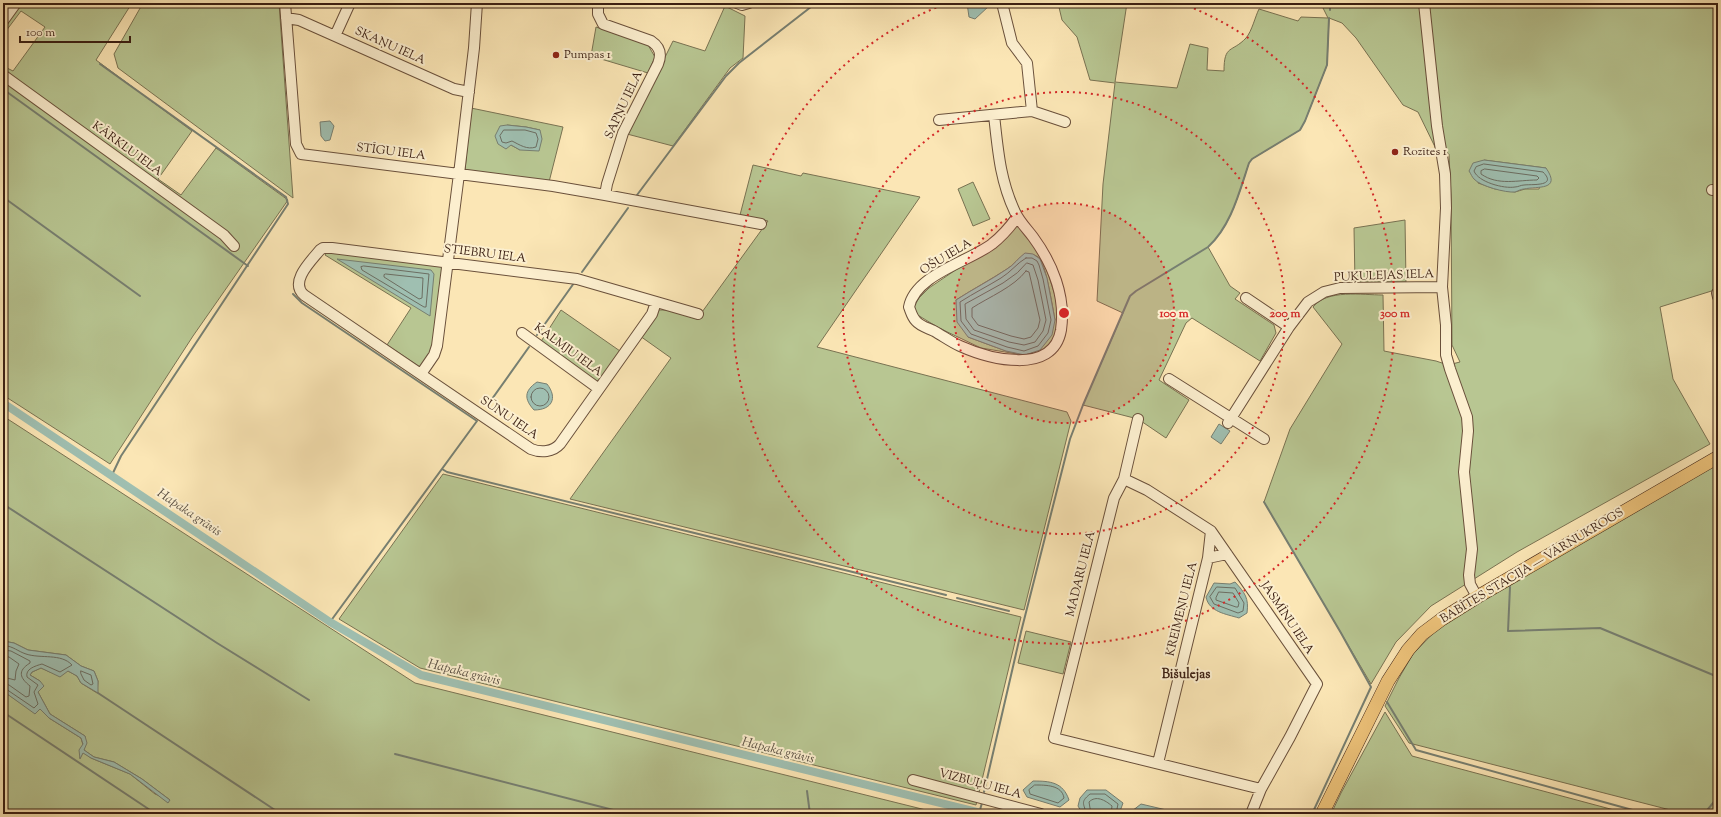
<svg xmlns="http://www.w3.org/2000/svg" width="1721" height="817" font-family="'Sorts Mill Goudy',serif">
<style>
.green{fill:#b8c692;stroke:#797252;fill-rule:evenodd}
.water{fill:#9fbfb1;stroke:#777f71}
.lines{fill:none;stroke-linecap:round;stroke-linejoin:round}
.shore{stroke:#6c6e62;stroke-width:1}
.stream{stroke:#777f71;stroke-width:2}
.canal{stroke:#9fbfb1;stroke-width:8}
.minor-casing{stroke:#6a503b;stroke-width:12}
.major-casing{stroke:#3a1e12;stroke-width:14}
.minor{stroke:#fcefcf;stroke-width:10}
.major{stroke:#eec37a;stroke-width:13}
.ring{fill:none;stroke:#d62828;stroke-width:2;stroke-dasharray:2 4}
.poi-dot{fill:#8f2418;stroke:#fcefcf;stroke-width:1.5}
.labels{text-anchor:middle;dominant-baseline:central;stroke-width:4;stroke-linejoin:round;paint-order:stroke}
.street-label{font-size:12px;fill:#3a1e12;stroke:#fcefcf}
.poi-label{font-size:12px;fill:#3a1e12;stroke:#fcefcf;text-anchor:start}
.water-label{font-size:13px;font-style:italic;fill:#584e42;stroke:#fcefcf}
.neighbourhood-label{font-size:13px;font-weight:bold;fill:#3a1e12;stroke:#fcefcf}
.centre{fill:#d62828;stroke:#fcefcf;stroke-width:2}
.ring-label{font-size:12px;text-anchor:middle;font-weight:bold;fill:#d62828;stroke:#fcefcf;stroke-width:4;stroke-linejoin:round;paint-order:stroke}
</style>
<rect width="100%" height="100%" fill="#fbe6b5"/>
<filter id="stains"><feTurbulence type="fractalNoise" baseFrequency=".005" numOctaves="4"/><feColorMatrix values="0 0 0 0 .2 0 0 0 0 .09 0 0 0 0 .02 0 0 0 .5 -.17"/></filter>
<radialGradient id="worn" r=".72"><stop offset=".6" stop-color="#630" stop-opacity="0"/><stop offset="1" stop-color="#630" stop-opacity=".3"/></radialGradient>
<path class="green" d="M3,3H132L96,60L192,131L158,179L181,195L216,148L288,200L193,336L110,464L3,395V66L13,71L45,27L21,11L3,35Z
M143,3H279L293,198L118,68L114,54Z
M1058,3H1127L1115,82L1177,88L1190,44L1208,48L1207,70L1224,71C1224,44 1232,53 1246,38C1252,31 1255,17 1259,9L1298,21L1301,17L1328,18L1323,8L1324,3H1718V289L1660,307L1673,379L1710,444L1517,552L1431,606L1396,642L1371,684L1264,502L1290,429L1342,344L1313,307C1327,289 1362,295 1383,295L1384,351L1436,361L1448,365L1460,362L1452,345L1451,196L1449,154L1437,151L1418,112L1403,105L1356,38L1342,23L1329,18L1327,65L1305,121L1300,130L1252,159L1249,163C1239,193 1231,226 1208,247L1230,286L1240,293L1235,299L1274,325L1276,333L1260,361L1192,318L1186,323L1159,380L1189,400L1166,438L1138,419L1083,405L1123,313L1097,301L1103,184L1115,83L1090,80L1077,37L1062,20ZM1484,160L1546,168L1539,189H1525L1515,192L1495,189L1478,183Z
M725,6L745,16L743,58L730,68L673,146L627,134L673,41L705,51Z
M596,27L648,45L655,57L648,73L591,56Z
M471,108L563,127L549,182L465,170ZM507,125L526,127L540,130L520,150L511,145Z
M753,165L801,176L803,173L920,197L817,347L1067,412L1071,421L1024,610L570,499L671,358L640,336L658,310H668L697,319L768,221L740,215Z
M973,182L990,219L973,226L958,189Z
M1405,220L1406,282H1355L1354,228Z
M1015,226L1024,229L1042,254L1057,302L1058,330L1048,350L1029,356L981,348L939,328L916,314L914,306L919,298L929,288L957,269L994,249ZM1025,254C1030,254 1036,254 1040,259C1046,266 1053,309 1055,320L1025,355L1006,351L968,337L956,300C973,289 990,280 1007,269C1014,265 1018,258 1025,254Z
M328,251L443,265L433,349L420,367L387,345L411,308L325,255Z
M561,310L620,351L598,383L540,343Z
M3,416L415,683L942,814H3V691L35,713L39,708L49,718L81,738L83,745L80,758L83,752L91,758L130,774L155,794L170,800L142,779L114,762L94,757L84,750L85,736L50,714L38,692L40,681L30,675L32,672L41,668L50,672L68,671L77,676L81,683L97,693L98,681L94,671L81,666L66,655L28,650L14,643L3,641Z
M1718,463V814H1686L1409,743L1385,706L1399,678L1413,654L1444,622Z
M443,474L1021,617L976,805L420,668L339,619Z
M1026,631L1071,642L1063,674L1018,663Z
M1385,712L1412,756L1629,814H1331L1341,793Z"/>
<path class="water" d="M967,3H986L989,6L975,19L969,17Z
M330,121L334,126L330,140L325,141L321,136L320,122Z
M507,125L526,127L540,130L542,139L539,151L520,150L511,145L506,149L498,144L495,136L500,126Z
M1484,160L1546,168C1562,191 1537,186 1524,189C1521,189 1518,191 1515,192C1506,193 1480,186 1474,179C1472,177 1471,174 1469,171L1473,163Z
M1025,253L1033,254L1040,259L1047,278L1055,320L1052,335L1040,350L1025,355L1006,351L968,337L957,322L956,300C973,289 991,280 1007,269C1014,265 1018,258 1025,253Z
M337,259L431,270L434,274L430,316Z
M537,382L547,384C558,398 552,410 534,410C524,399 524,391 537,382Z
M1219,424L1230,431L1221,444L1211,437Z
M1235,582C1245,593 1249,598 1247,613L1239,618C1226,614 1209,612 1206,597L1214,583L1230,584Z
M3,641L14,643L28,650L66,655L81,666L94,671L98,681V693L81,683L77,676L68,671L60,677L41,668L32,672L30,675L40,681L44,686L38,692L50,714L85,736L87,743L84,750L94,757L114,762L142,779L170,800L168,803L130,774L91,758L83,753L80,759L79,750L83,744L81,738L49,718L40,709L35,714L3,691Z
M1033,781C1050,781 1063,782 1069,800L1060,807L1027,797L1023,790Z
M1087,790H1106L1123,803L1119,814L1082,813L1078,806L1080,798Z
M1141,804L1175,812L1176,814H1132V811Z"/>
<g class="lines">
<path class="shore" d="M504,130H525L536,133L538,139L536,147C527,150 520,145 512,141L506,143L502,142L500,136Z
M1484,164L1543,172C1558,187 1531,184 1524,185C1521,185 1518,187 1515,187C1504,189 1478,182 1474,171L1476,167Z
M1485,169L1537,176L1539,178L1537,180C1518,180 1498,186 1481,174V171Z
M1026,258H1032L1037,261L1039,265L1043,279L1051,320L1048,333L1038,346L1024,351L1007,347L971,334L961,321L960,302C974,293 988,286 1001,278C1011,272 1017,263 1026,258Z
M1027,263L1033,265L1038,280L1046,320L1043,331L1035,342L1024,345L1009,342L974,330L966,319L965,304L1003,283L1017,273Z
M364,266L429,274L426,307H424L362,270L361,267Z
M1026,271L1029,272L1040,320L1038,328L1031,337L1024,339L1011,336L978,325L972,317V308C989,297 1014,287 1026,271Z
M386,274L423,278L422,298L419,299L384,277V275Z
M531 397a9 9 0 1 1 18 0a9 9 0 1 1-18 0Z
M1217,587L1235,588L1244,603L1243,611L1238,613L1214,604L1210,597Z
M1219,592L1233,593L1239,603L1238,607H1236L1216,600V598Z
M3,645C15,647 17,651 26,654C41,659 61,653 72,665L60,672L42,664C35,666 25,669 27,677L38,685L34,692L38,704L34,708L6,689L3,688
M3,650L11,651L30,661V663C17,671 20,678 30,686L29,696L26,697L9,685L3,683
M3,656L9,657L19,664L16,671L15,680L3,677
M81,671L91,675L93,684L91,685L84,680L81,674Z
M1035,785C1046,785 1062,785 1064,798L1058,803L1030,794L1029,790Z
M1086,814C1085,804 1079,803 1090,794H1105L1118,804L1116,814
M1091,814L1089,802C1096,795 1105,800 1112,806L1111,814"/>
<path class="stream" d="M1330,3V10
M100,64L286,197L288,204L121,456L112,475
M7,92L248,266
M637,195L726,76L739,63L816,3
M3,197L140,296
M582,272L628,208
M293,294L302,303L477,421L330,622
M537,335L574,283
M487,406L529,347
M442,469L447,472L946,595
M1264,502L1341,633L1371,687L1312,814
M3,504L217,643L309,700
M1510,587L1508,631L1600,628L1718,677
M957,598L1009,611
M98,693L281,814
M1387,702L1416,750L1647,814
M3,712L156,814
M395,754L629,814
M807,791L810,814
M984,792L1021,632L1070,439L1083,405L1130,296L1136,291L1208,247C1231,226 1239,193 1249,163L1252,159L1300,130L1305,121L1327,65L1329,18
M979,813L982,803
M1704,814L1718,797"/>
<path class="canal" d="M3,403L330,622L421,675L985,814"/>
<g class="minor-casing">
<path id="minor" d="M285,3L296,144L301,154L459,174L474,48L477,3
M350,3L335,36L454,89L469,92
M598,3V14L603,24L651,41C660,47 662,54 658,64L623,133L607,184L605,195L761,224
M737,3L742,5L749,3
M1002,3L1012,43L1027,63L1032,111L1065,122
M1424,3L1437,126L1445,174L1446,208L1442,287L1446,325V355L1450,369L1467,417L1468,431L1464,472L1472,549L1469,575L1470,584L1477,597
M286,18L299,20L335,36
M3,21L16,3
M3,75L224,235L234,246
M994,115C998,151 1000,180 1015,212C1019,221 1027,229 1033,237C1052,263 1066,296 1061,330C1053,376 989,359 960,346C951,342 943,336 934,331C928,328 920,326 916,321C912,317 911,312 909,307C915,275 968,262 992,244C1002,236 1010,227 1017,217
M939,120L1032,111
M1712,190H1718
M1717,293L1718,297
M1246,298L1289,327
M656,302L652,314L560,444C553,452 541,453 531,449L304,295C289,282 311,261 320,250L323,248H332L577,279L698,314
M522,333L599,389
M421,374L434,355L437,346L459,174L553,186L605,195
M1169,379L1264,439
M1138,419L1124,479L1114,498L1054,738L1261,789
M1228,423L1289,327L1308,302L1324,292L1340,288L1442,287
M1124,479L1147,490L1211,531L1317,684L1290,737L1261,789L1251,814
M1208,558L1227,554
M1158,763L1208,558L1211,531
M913,780L1041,814"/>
</g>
<g class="major-casing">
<path id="major" d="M1322,814L1388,681L1408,650L1422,634L1442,619L1477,597L1718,457"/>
</g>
<use href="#minor" class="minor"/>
<use href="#major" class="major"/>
</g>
<circle cx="1064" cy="313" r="110" fill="#d62828" fill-opacity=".12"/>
<g class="ring">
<circle cx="1064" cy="313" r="110"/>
<circle cx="1064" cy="313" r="221"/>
<path d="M1183 4A331 331 0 1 1 945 4"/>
</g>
<g class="poi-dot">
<circle cx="556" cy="55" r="4"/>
<circle cx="1395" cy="152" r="4"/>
</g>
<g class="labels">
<g class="street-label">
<text transform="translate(390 46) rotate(24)">SKAŅU IELA</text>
<text transform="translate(624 105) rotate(-65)">SAPŅU IELA</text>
<text transform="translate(127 149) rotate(36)">KĀRKLU IELA</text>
<text transform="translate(391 152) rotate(7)">STĪGU IELA</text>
<text transform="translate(485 254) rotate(7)">STIEBRU IELA</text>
<text transform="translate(946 257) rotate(-31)">OŠU IELA</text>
<text transform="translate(1384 276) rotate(-2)">PUĶULEJAS IELA</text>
<text transform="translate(568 350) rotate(36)">KALMJU IELA</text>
<text transform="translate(509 418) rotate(34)">SŪNU IELA</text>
<text transform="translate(1532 566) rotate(-31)">BABĪTES STACIJA — VĀRNUKROGS</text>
<text transform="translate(1081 574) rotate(-76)">MADARU IELA</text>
<text transform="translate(1182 609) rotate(-76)">KREIMEŅU IELA</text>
<text transform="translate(1287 618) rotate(56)">JASMĪNU IELA</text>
<text transform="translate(980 784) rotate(15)">VIZBUĻU IELA</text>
</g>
<g class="poi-label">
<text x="564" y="55">Pumpas 1</text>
<text x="1403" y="152">Rozītes 1</text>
</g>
<g class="water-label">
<text transform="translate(189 513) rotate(34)">Hapaka grāvis</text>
<text transform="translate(464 673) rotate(14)">Hapaka grāvis</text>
<text transform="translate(778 751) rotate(14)">Hapaka grāvis</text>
</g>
<g class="neighbourhood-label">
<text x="1186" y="675">Bišulejas</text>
</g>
</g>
<circle cx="1064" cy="313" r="6" class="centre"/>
<g class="ring-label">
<text x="1174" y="317">100 m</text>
<text x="1285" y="317">200 m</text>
<text x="1395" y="317">300 m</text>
</g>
<rect width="1721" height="817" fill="none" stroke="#fbe6b5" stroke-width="16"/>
<rect x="4" y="4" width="1713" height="809" fill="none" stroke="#3a1e12" stroke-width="2"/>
<rect x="8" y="8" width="1705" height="801" fill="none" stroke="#3a1e12"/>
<path d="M20 36v6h110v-6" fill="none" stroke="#3a1e12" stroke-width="2"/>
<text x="26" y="36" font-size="12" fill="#3a1e12" stroke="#fcefcf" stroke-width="3" paint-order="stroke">100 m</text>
<rect width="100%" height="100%" filter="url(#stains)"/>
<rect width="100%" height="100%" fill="url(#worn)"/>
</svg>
